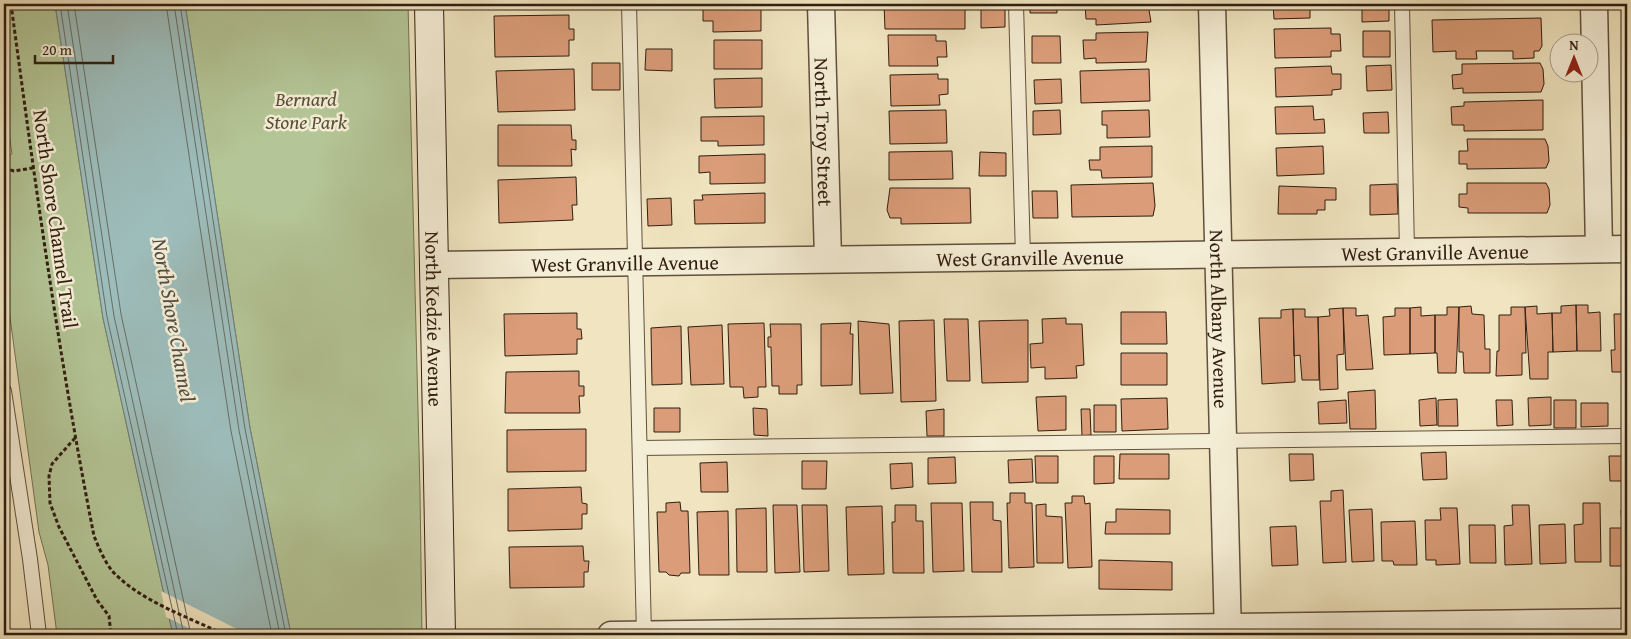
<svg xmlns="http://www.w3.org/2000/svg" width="1631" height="639" font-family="'Gentium Book Plus',serif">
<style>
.green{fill:#b4c697;stroke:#727254}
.water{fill:#9dbdbb;stroke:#727d77}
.pier{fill:#f0e5c0}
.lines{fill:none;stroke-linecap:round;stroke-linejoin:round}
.shore{stroke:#676e66;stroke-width:1}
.building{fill:#db9d79;stroke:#311e11}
.lane-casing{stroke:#61503d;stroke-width:16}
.street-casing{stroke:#61503d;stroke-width:29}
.secondary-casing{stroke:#311e11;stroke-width:30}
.path{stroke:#311e11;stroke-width:3;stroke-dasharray:4 2.5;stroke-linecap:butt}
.lane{stroke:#f5eed6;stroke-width:14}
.street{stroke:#f5eed6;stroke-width:26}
.secondary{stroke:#f5eed6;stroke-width:28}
.labels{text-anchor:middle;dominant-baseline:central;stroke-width:5;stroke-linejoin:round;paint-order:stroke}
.park-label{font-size:20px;font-style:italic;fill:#585039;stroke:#f5eed6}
.street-label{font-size:20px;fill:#311e11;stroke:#f5eed6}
.water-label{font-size:21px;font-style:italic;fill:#514e44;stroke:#f5eed6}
</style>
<rect width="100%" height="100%" fill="#f0e5c0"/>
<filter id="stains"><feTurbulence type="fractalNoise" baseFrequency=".004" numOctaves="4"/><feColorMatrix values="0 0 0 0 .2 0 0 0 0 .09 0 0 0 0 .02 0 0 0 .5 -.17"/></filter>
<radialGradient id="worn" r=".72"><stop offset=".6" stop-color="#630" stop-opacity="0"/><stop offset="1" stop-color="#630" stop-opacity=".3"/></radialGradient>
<path class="green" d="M4,4H55L103,318L173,635H57L48,565L39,532L4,273V156L12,154L4,99Z
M185,4H408L420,491L422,635H291L250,428Z"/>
<path class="water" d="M55,4H185L250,428L291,635H173L103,318Z"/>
<path class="pier" d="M161,591L249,635H203L166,617Z"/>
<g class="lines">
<path class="shore" d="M60,4L107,317L178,635
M67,4L114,316L184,635
M74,4L121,314L191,635
M166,4L231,431L272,635
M174,4L239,430L280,635
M180,4L245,429L286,635"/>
</g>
<path class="building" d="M495,4H569V5L495,6Z
M712,4H761V31L713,32V21H703V6H712Z
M884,4H970V8H965V29H885Z
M981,4H1005V27L981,28Z
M1030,4H1057V13H1030Z
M1085,4H1148L1151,22L1096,25V19H1086Z
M1273,4H1313V7H1310V18L1274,19Z
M1362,4H1389V21L1362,22Z
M569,15V29H574V40H569V56L495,57L494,16Z
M1541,18L1542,46L1539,51H1534V58L1513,59V51H1476L1477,59H1456V51L1433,52L1432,20Z
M1331,28V34H1340L1341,51H1331V57L1275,58L1274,29Z
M1363,31H1390V57H1363Z
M1148,32L1146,62L1096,63V58L1084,59L1083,40H1096V33Z
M888,35H936V41H946L947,57H937L938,66H889Z
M1032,36H1060L1061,63H1032Z
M714,40H762V69H714Z
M646,49H672V71L645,70Z
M592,63H620V90H592Z
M1540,63L1543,69L1544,84L1541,92L1463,93V88L1453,89L1452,75L1462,74V64Z
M1391,65L1392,90L1367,91L1366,66Z
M1331,66L1332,74H1341V89L1332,90V95L1276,97L1275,68Z
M574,69L575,110L498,112L496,71Z
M1149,69L1150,101L1081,103L1080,71Z
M938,74V79H948V94L939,95L940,105L891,106L890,75Z
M762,78V107L715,108L714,79Z
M1061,79L1062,103L1035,104L1034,80Z
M1543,100V130L1464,131V125H1452L1451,107L1464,106V102Z
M1313,106L1314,120L1324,119L1325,133L1276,134L1275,107Z
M946,110L947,143L890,144L889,111Z
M1060,110L1061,134L1033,135V111Z
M1149,110L1150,137L1107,138V125H1102V111Z
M1388,112L1389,133H1364L1363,113Z
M764,116V145L718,146V141H701V117Z
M498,125H571L572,140H576V150L571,149L572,166H498Z
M1467,139H1545L1548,146L1549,161L1546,168L1467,169V164H1459V151H1468Z
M1152,146V177L1102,178L1101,170H1090L1089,160H1100V147Z
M1323,146L1324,174L1277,176L1276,148Z
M952,151L953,179L889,180V152Z
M980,152L1006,153V176H979Z
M765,154V183L710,184V172L699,173V156Z
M576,177L577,205H572L573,220L499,223L498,180Z
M1153,183L1155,206L1153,216L1072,217L1071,185Z
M1467,183H1546L1549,189L1550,205L1547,213H1468V208L1459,207V194H1467Z
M1397,184L1398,214L1370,215V185Z
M1279,186L1336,188V200H1325V210H1317V214H1278Z
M890,188H970L971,223L901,224V218H890L887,210Z
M1032,191H1057L1058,218H1033Z
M765,193V223L695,224L694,200H703L702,195Z
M671,198L672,225L648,226L647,199Z
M1576,305H1588V313L1600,312L1601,351H1577Z
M1576,305L1577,351L1553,352L1552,313H1561V306Z
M1471,306L1472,314L1484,315L1485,349H1490V373H1464L1463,352H1459V307Z
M1537,306V314L1552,313L1553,352H1548V379H1530L1525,307Z
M1421,307V316L1435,315V353L1410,354V308Z
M1447,307H1459L1456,373H1438L1437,353H1435V315H1447Z
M1511,307H1525L1526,353H1522V375L1496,376L1497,351H1499V315H1511Z
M1343,308H1356V316L1368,315L1373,369L1346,370Z
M1343,308L1344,354L1337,355L1338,389L1320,390L1318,317L1330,316L1329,309Z
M1395,308H1410V354L1384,355L1383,317L1395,316Z
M1293,309H1305V317H1318L1319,380H1302L1300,355L1294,356Z
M1293,309L1295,382L1262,384L1259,318H1281V310Z
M1121,312H1166L1167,344H1121Z
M577,313V329H581L582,339H577V354L505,356L504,314Z
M1614,314H1627V372H1612L1611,350H1615Z
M1066,318V324H1082L1084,365L1076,366L1077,378L1045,379V367L1031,368L1030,344L1043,343L1042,319Z
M944,319H968L970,381H947Z
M934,320L936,401L901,402L899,321Z
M1028,320V382L982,383L979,321Z
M858,321L889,324L893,393L860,394Z
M764,323L766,387H758V397L744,398L743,387H730L728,324Z
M851,323L850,334H853L852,385L821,386V324Z
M770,324H801L802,385H797V394H779V386H772L771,347H768V337H771Z
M722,325L724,384L691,385L688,327Z
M681,326L682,384L652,385L651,328Z
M1121,353H1167V385H1121Z
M579,371V386H584V396H579L580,413H505L506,372Z
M1375,390L1376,429H1350L1348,392Z
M1066,396V430L1038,431L1036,397Z
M1551,397V425L1529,426L1528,398Z
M1167,398L1168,429L1122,431L1121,399Z
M1436,398L1437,425L1420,426L1419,400Z
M1457,399L1458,426H1438V400Z
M1346,400L1347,423L1319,424L1318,402Z
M1496,400H1512L1513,425L1497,426Z
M1554,400H1576V428H1554Z
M1581,403H1608V426L1581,427Z
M1094,405H1116V432H1094Z
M654,408H680V432H654Z
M753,408L767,409L768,436L754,435Z
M944,409V436H927L926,411Z
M1081,409H1090L1091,435L1082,436Z
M586,429V471L507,472V430Z
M1446,452L1447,479L1423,480L1421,453Z
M1120,454H1169V479H1119Z
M1289,454H1313L1314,480L1290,481Z
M1035,456H1058V483H1036Z
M1094,456H1114V483L1094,484Z
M1609,456H1627V481H1610Z
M955,457L956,483L928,484V458Z
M1032,459L1033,482L1009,483L1008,460Z
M802,461H827L826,489H802Z
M727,462L728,492H701L700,463Z
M912,463L913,487L891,489L890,464Z
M581,487L582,503L587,504V514H582V529L508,531V489Z
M1343,490L1346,562L1323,563L1320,501H1331V491Z
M1010,493H1025V503H1032L1034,567L1009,568L1007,503H1010Z
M1072,496H1084L1085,504L1090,503L1092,567L1068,568L1065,503H1072Z
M680,502L681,511H688L690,573H681L679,576L669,575L666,572H659L657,512H666V503Z
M970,502H993V520L1001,521L1002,572H972Z
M931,503H962L964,571L933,572Z
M1583,503H1600L1601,562H1575L1574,525L1583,524Z
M1046,504V516L1062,517L1063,563H1037L1036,505Z
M773,505H797L800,572L775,573Z
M802,505H827L829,571L804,572Z
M895,505H916V521H923L924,573H893L892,522H895Z
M1512,505H1529L1532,564L1505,565L1504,526L1513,525Z
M882,506L884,574L848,575L846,507Z
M766,508L767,572H737L736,509Z
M1440,508H1457L1460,564L1436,565V560H1426L1425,520H1441Z
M1116,509L1170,510V534H1105L1106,522H1116Z
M1372,509L1374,561L1352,562L1349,510Z
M1627,509V566H1610V528H1622L1621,510Z
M728,511L729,575H699L697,512Z
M1415,521L1417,565H1394L1393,561H1382L1381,522Z
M1565,524L1566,563L1540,564L1539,525Z
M1469,525H1495L1496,563H1470Z
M1296,526L1298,565L1272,566L1270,527Z
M583,546L584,561H589L588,572H584V587L510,588L509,547Z
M1099,560L1172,562V590L1099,589Z"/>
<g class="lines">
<g class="lane-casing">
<path id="lane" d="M629,4L644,635
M1016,4L1023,257
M1402,4L1407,252
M4,391L30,559L39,635
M640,448L1627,436"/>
</g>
<g class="street-casing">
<g id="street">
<path id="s1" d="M821,4L828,259"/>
<path id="s2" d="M1212,4L1228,635"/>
<path d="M1594,4L1599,249"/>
<path id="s3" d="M434,265L1627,249"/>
<path d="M611,635L1627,622"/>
</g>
</g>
<g class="secondary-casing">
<g id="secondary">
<path id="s4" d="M429,4L441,635"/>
</g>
</g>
<path class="path" d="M11,4C35,182 59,359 94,536C99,548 105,563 114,573C144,603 189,617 225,635
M4,168L14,171L33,168
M75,438L52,464L49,476L50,503L59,527L97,600L109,616L111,635"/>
<use href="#lane" class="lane"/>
<use href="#street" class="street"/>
<use href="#secondary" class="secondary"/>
</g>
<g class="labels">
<g class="park-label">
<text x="306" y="98">Bernard<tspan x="306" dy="23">Stone Park</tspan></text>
</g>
<g class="street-label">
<text stroke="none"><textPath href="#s1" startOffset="128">North Troy Street</textPath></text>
<text transform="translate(56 219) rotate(82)">North Shore Channel Trail</text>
<text stroke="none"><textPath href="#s3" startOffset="1001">West Granville Avenue</textPath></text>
<text stroke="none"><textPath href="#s3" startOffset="596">West Granville Avenue</textPath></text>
<text stroke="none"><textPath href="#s3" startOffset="191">West Granville Avenue</textPath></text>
<text stroke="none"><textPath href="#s4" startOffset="315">North Kedzie Avenue</textPath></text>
<text stroke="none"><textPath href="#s2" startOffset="315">North Albany Avenue</textPath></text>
</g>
<g class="water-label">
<text transform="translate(174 320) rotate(80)">North Shore Channel</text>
</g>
</g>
<rect width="1631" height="639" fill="none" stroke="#f0e5c0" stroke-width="20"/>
<rect x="5" y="5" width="1621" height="629" fill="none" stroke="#311e11" stroke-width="2.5"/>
<rect x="10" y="10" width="1611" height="619" fill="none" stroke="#311e11"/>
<g transform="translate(1574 58)"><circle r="24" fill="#f5eed6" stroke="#a79b87"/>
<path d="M0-4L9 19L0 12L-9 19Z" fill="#8f2418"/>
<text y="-8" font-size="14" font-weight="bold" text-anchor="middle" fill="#311e11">N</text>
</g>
<path d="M35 55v8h78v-8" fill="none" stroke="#311e11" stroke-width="2.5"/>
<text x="42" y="55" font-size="15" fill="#311e11" stroke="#f5eed6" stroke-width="4" paint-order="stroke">20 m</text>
<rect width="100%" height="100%" filter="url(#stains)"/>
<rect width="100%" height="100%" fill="url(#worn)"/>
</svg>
